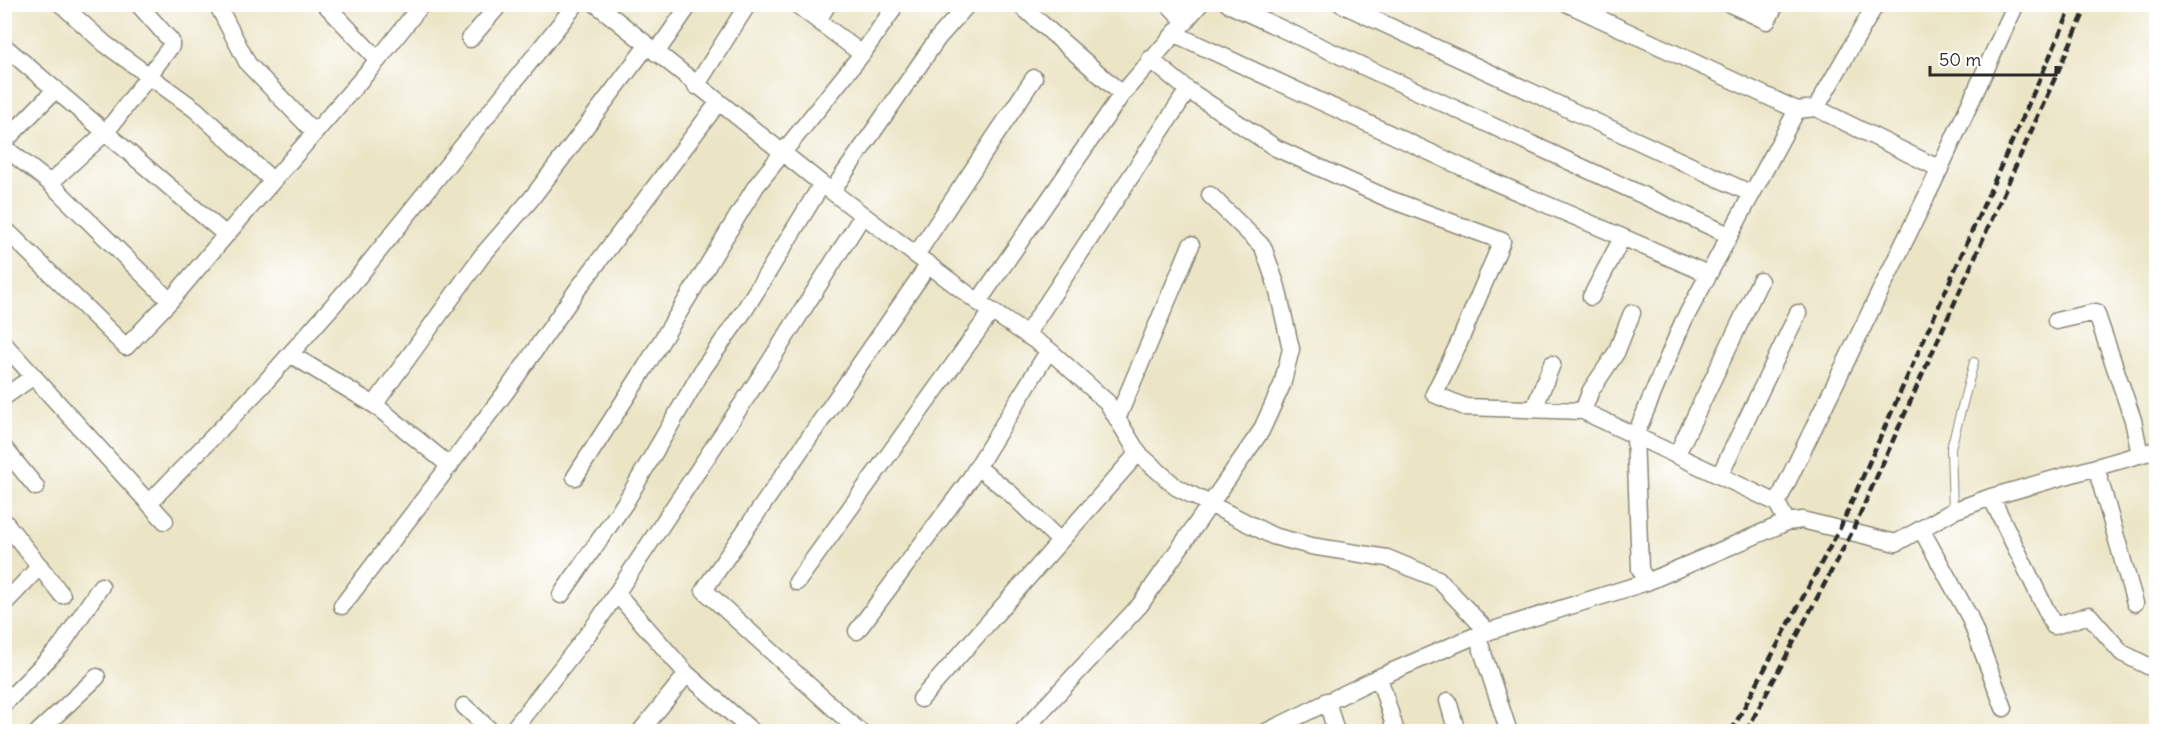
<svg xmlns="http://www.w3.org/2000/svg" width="2161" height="736" font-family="Delius,sans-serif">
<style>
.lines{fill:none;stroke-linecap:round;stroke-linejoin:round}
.lane-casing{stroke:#8b8878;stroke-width:10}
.street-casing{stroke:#8b8878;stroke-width:19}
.lane{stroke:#fff;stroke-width:8}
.street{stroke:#fff;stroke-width:16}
.rail{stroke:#2b2b2b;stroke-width:4.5;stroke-dasharray:9 4.5;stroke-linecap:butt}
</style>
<rect width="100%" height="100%" fill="#fff"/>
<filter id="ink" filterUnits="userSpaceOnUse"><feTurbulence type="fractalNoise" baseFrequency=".0167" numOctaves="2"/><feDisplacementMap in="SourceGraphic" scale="12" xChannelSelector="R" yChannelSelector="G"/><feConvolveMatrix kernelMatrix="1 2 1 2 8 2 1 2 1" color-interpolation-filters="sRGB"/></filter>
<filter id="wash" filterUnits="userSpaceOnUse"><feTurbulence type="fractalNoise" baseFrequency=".008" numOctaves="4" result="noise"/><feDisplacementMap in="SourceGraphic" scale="24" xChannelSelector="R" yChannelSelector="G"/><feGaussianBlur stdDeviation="1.35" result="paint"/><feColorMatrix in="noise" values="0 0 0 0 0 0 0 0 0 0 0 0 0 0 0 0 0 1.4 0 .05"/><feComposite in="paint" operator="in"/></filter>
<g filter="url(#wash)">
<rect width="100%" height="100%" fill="#ebe5c6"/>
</g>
<g filter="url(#ink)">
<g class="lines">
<g class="lane-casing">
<path id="lane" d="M1953,511L1951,448L1974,362"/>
</g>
<g class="street-casing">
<path id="street" d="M61,4L105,44L196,110L273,181
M217,4L248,64L315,133
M325,4L378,60
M596,4L822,184L978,302L1049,350L1107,402L1138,453L1176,487L1273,536L1311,546L1387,558L1438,579L1488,632
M796,4L862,54
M1019,4L1122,94
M1168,4L1186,22
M1228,4L1729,235
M1341,4L1752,194
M1568,4L1797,110
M1730,4L1767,21L1776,4
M818,20L828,4
M1175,34L1492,181L1708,274
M470,39L500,4
M4,46L226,235L378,60L422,4
M656,53L690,4
M1150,59L1188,90L1276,148L1389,199L1502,241L1458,345L1434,394L1465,407L1583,411L1777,503L1787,522
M696,86L748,4
M1816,108L1940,169
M4,142L56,89
M4,147L50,183L170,301
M50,183L107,131L171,46V41L138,4
M832,191L938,38L968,4
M4,228L126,347L170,301L226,235
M916,255L1034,78
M1591,297L1622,238
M978,302L1122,94L1200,4
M2056,321L2096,312L2133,420L2140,455
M1026,335L1188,90
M4,344L165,521
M290,354L376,406L450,466
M4,397L34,376
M376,406L379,398L481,257L531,199L647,46
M1534,409L1552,364
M1583,411L1591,390L1616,353L1632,313
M1117,419L1191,245
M4,448L36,487
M1677,454L1760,281
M977,467L1009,492L1060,541
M2096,467L2135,603
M1720,475L1798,313
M575,477L645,368L756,186L862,54L892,11
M1991,497L2054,626L2089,615L2122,653L2156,670
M149,503L261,387L358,277L576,4
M1777,503L1934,181L2016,4
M4,521L62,595
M1921,529L1969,616L2004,708
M797,582L992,311
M1647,582L1640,569L1635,436L1683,322L1797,110L1816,108L1876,4
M617,594L687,674L640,732
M561,595L625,503L703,369L744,311L822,184
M4,604L40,566
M342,606L505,393L577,290L718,103
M857,631L968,482L1049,350
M1477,635L1509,732
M687,674L753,732
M1379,677L1396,732
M921,699L1138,453
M1327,701L1336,732
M1448,701L1457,732
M4,704L61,646L101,586
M464,706L492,732
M38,732L97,677
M511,732L598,621L764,371L863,215
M860,732L704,590L929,264
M1022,732L1140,605L1261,431L1282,385L1291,349L1277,287L1263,247L1210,195
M1266,732L1379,677L1477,635L1647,582L1787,522L1802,520L1896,543L1953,511L1991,497L2156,450"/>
</g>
<use href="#lane" class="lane"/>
<use href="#street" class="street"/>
<path class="rail" d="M1731,732L1840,528L2073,4
M1746,732L1852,532L2088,4"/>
</g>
</g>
<rect width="2161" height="736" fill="none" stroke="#fff" stroke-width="24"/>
<path d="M1930 66v9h126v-9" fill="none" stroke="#2b2b2b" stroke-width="3"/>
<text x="1939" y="66" font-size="18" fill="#2b2b2b" stroke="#ffffff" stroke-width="4.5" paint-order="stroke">50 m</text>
</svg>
